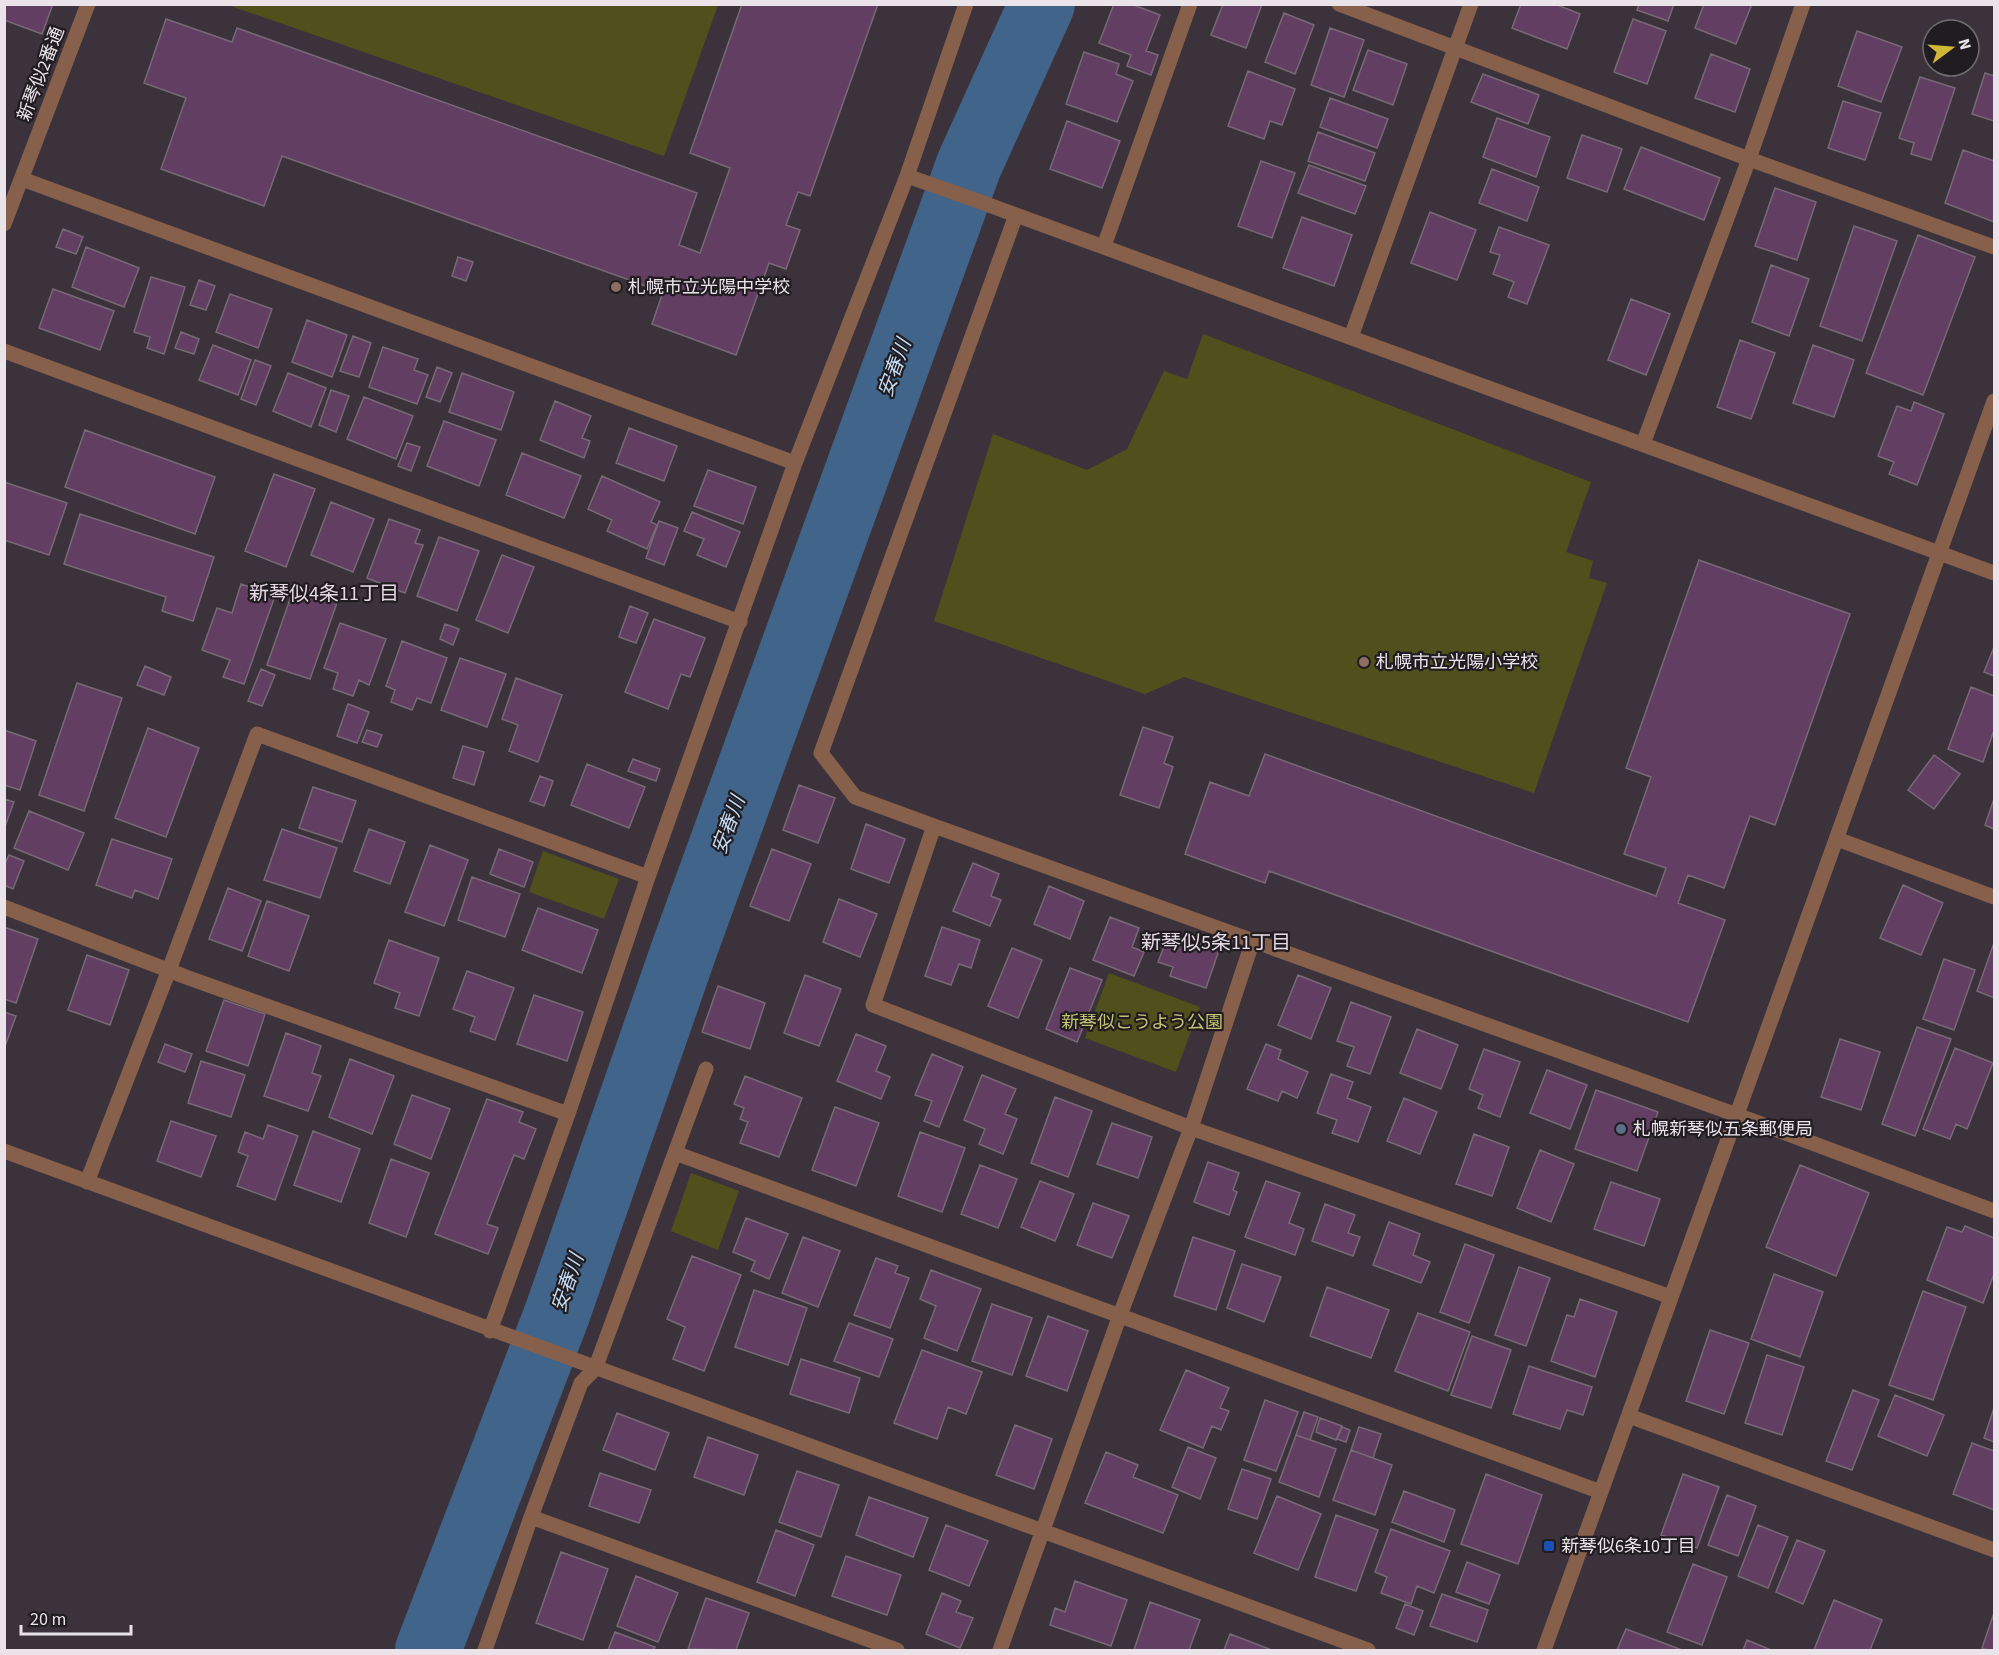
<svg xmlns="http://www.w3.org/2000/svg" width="1999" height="1655" font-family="'Source Sans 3','Noto Sans JP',sans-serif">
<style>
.green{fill:#4f501c}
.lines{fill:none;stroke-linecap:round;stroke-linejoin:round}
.river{stroke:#41648a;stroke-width:66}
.building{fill:#623e62;stroke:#766a75;stroke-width:1.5}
.minor{stroke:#87604b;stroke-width:15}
.education-dot{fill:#8d6e63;stroke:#201c20;stroke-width:2}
.service-dot{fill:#5c6f8a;stroke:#201c20;stroke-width:2}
.transit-dot{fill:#1a4fb4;stroke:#201c20;stroke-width:2}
.labels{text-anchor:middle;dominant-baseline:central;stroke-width:4.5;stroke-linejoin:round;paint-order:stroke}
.street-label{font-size:18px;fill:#eae4ea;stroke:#201c20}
.poi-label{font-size:18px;fill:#eae4ea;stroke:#201c20;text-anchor:start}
.park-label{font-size:18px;fill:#c2c473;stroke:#201c20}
.water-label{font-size:20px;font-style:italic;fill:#c3d9f2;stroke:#201c20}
.neighbourhood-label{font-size:20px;fill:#e6d9e6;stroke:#201c20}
</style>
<rect width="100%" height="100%" fill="#3c323c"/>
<path class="green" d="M228,5H718L664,156Z
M1203,334L1591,482L1566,552L1593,561L1589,578L1607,583L1534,793L1184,677L1145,694L934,621L993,434L1087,470L1127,449L1164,371L1187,379Z
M543,851L619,879L604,919L529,892Z
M1109,973L1200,1007L1176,1072L1085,1038Z
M691,1173L739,1191L718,1250L671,1231Z"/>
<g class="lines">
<path class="river" d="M428,1650L557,1314L685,947L969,165L1042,4"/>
</g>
<path class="building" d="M4,4H53L42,34L4,20Z
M742,4H878L810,196L798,192L786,225L800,230L786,269L769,263L736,355L652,324L663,292L282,156L264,206L161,169L186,98L144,83L166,19L232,42L237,28L697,193L679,245L700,253L730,168L690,153Z
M1114,4H1131L1160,15L1146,51L1158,55L1151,75L1127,66L1131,55L1099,43Z
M1223,4H1262L1246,48L1211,35Z
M1521,4H1555L1580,14L1567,49L1512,28Z
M1639,4H1674L1668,21L1637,10Z
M1704,4H1752L1736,44L1695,28Z
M1284,13L1314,25L1295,74L1265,62Z
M1633,19L1666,31L1647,84L1614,72Z
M1330,28L1364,40L1344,97L1311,85Z
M1857,31L1902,47L1881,102L1838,86Z
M1368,50L1407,64L1393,105L1353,90Z
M1084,52L1119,64L1116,74L1133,81L1117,122L1066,104Z
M1711,54L1750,69L1735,112L1695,98Z
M1248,71L1295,89L1282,125L1270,121L1264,139L1228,126Z
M1985,73L1994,76V121L1972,114Z
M1483,74L1539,95L1528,124L1471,102Z
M1920,77L1955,88L1931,160L1911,154L1914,143L1899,138Z
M1330,98L1388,119L1377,148L1320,127Z
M1843,101L1881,113L1865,160L1828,148Z
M1497,118L1550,137L1536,177L1483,157Z
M1067,121L1120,141L1102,188L1050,169Z
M1318,132L1375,153L1365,181L1308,161Z
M1582,135L1622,149L1607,192L1567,178Z
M1641,147L1720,178L1704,220L1624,189Z
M1963,150L1994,161V222L1945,203Z
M1261,161L1295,173L1272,238L1238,226Z
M1309,165L1366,186L1355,214L1298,193Z
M1492,169L1539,187L1527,221L1479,203Z
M1775,188L1816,202L1797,260L1755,246Z
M1430,212L1476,230L1457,280L1411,263Z
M1302,217L1352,235L1334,286L1283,268Z
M1854,226L1897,241L1862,341L1820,326Z
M1499,227L1549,245L1527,304L1508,297L1514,282L1493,274L1500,255L1490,252Z
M63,229L83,237L76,254L56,247Z
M1918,235L1975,257L1923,395L1866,373Z
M86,247L139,268L124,307L72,287Z
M458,257L473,262L466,281L452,276Z
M1771,265L1809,279L1789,336L1752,322Z
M151,277L185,287L164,354L147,348L150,337L134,332Z
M199,280L215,286L206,310L190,305Z
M53,289L114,311L100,350L39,328Z
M230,294L272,309L258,348L216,332Z
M1631,299L1670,314L1646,375L1608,360Z
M307,320L347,335L332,377L292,362Z
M181,332L199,339L194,354L175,348Z
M353,336L371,343L359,377L340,371Z
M1740,340L1775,353L1751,419L1717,407Z
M213,345L251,360L238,395L199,380Z
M1813,345L1854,360L1834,417L1793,403Z
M383,347L418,359L414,370L428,375L417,404L369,387Z
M255,360L271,366L256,405L241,399Z
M437,367L452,373L440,402L426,397Z
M288,373L326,388L311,427L273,411Z
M462,373L514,392L501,430L449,412Z
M331,390L349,396L336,432L319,425Z
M364,397L413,416L396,459L347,439Z
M555,401L591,416L582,438L590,441L584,458L540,440Z
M1914,402L1944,414L1917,485L1889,474L1894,462L1878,456L1897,406L1911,411Z
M444,421L496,440L479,486L427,466Z
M629,428L677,446L664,481L616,463Z
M85,430L215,477L195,534L65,487Z
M407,443L420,447L411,471L398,466Z
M522,453L581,476L564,518L506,495Z
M708,470L756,487L743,524L694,506Z
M274,474L315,489L286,567L245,551Z
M602,476L660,502L651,522L657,525L647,549L607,531L612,520L588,509Z
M4,482L67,503L49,555L4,540Z
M331,502L374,519L353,572L311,555Z
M692,512L740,532L726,567L697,555L704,539L684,531Z
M80,514L214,557L193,621L162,611L166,597L64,564Z
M389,519L420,530L415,543L423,545L405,593L367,578Z
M659,521L678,528L664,565L646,558Z
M439,537L479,551L457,611L417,596Z
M502,555L534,567L508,633L476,620Z
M1699,560L1850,614L1775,825L1750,816L1724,888L1688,875L1678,903L1725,920L1688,1022L1269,871L1265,883L1185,854L1210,782L1249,796L1265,754L1656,896L1666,868L1624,854L1651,777L1626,768Z
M241,584L275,596L244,684L223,677L230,660L202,650L217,608L232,613Z
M295,585L338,600L310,679L267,665Z
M630,606L648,613L636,643L619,637Z
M654,619L705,638L690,677L681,674L668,709L625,692Z
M340,623L386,639L369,685L359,680L353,696L333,689L338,673L324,668Z
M445,624L459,629L453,645L440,639Z
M402,641L447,658L431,703L417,698L412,710L391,702L395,690L386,686Z
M1994,647V676L1984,672Z
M460,658L506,674L487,727L441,710Z
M145,666L171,677L164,695L137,685Z
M261,669L275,675L262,706L248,701Z
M516,678L562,695L538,762L509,751L518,725L502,719Z
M77,683L122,698L84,811L39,795Z
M1971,687L1994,696V730L1983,762L1948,749Z
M348,704L369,712L357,743L337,736Z
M1143,727L1173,737L1164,763L1173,767L1159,808L1120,795Z
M148,728L199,748L166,837L115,818Z
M4,730L36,741L20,790L4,785Z
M367,730L382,735L377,747L362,742Z
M463,746L484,752L474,785L453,778Z
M1934,755L1960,774L1934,809L1908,790Z
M633,759L660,769L656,781L628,771Z
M587,764L645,787L629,828L571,805Z
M540,776L553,781L544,806L530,801Z
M799,785L835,798L818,843L783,830Z
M313,787L356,801L342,842L299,828Z
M4,799L14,802L4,829Z
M1994,799V829L1985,825Z
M29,811L84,833L68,870L14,848Z
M866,824L905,839L889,883L851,869Z
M282,829L337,848L320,898L264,880Z
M369,829L405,842L390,884L354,871Z
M112,839L172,859L158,899L135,890L132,898L96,885Z
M430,845L468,860L444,926L405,912Z
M499,849L533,862L524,887L490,874Z
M772,849L811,864L789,921L750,906Z
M9,855L24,861L13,889L4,885V866Z
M973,863L999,874L991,896L1001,900L990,926L953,911Z
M472,877L520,894L505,937L458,920Z
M1903,885L1943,903L1921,955L1880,938Z
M1049,886L1084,901L1070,939L1034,924Z
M228,888L261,901L242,951L209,939Z
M839,899L877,914L860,957L823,942Z
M267,901L309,916L289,971L248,956Z
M538,908L598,930L582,973L522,950Z
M1110,917L1139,928L1132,947L1144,952L1134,976L1093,960Z
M4,927L38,939L16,1003L4,999Z
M942,927L980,940L971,968L959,964L951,985L925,976Z
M1167,939L1186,946L1188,939L1219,950L1206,988L1170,976L1173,967L1158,962Z
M389,940L439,958L419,1016L395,1008L400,993L374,983Z
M1994,943V998L1977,991Z
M1012,948L1042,960L1018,1018L988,1006Z
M87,955L129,970L110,1025L68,1010Z
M1944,959L1975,970L1954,1030L1923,1019Z
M1070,968L1102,980L1077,1042L1046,1029Z
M467,971L514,988L495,1040L470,1031L475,1017L453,1009Z
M805,975L841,989L819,1046L784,1033Z
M1298,975L1331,988L1311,1039L1278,1025Z
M718,986L765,1003L750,1049L702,1032Z
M534,995L583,1012L567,1061L517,1044Z
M224,1000L265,1014L248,1066L206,1051Z
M1351,1002L1391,1017L1370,1074L1347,1066L1354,1047L1337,1041Z
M4,1012L16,1016L4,1049Z
M1917,1027L1951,1039L1915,1136L1882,1124Z
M1417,1029L1458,1045L1441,1089L1400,1073Z
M286,1033L321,1046L312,1073L321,1076L308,1111L264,1096Z
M856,1034L886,1046L876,1071L890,1077L881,1099L837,1081Z
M1840,1039L1880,1052L1861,1110L1821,1097Z
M165,1044L192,1054L185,1072L158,1062Z
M1266,1044L1281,1050L1278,1059L1308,1072L1297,1098L1282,1091L1278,1101L1247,1089Z
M1955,1048L1993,1063L1967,1129L1956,1124L1950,1139L1923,1129Z
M1484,1049L1520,1062L1500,1117L1478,1108L1483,1095L1469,1089Z
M932,1054L963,1067L939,1127L924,1121L932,1101L915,1095Z
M350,1059L394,1076L372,1134L329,1117Z
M201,1061L245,1075L231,1117L188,1103Z
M1547,1070L1587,1085L1570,1129L1530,1113Z
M1331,1074L1353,1082L1347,1098L1371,1107L1358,1142L1332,1133L1337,1120L1317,1113Z
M982,1075L1016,1089L1005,1114L1017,1119L1003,1154L979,1144L985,1129L964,1120Z
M745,1076L802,1098L779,1157L740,1143L748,1122L740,1119L744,1108L734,1104Z
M1596,1090L1658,1112L1637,1171L1575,1149Z
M412,1095L450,1109L431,1159L394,1144Z
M1055,1097L1092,1111L1068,1177L1031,1163Z
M1404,1098L1437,1112L1420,1154L1387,1141Z
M487,1099L523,1112L519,1122L536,1129L524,1159L514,1155L487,1224L498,1228L488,1254L435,1234Z
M835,1107L879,1123L856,1186L812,1170Z
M171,1121L216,1136L201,1177L157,1161Z
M1112,1123L1152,1137L1138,1178L1097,1164Z
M268,1125L298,1136L275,1200L237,1186L248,1156L238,1152L245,1132L263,1139Z
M313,1131L360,1149L341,1202L294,1185Z
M920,1132L965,1148L942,1212L898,1196Z
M1474,1134L1509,1147L1492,1196L1456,1184Z
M1540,1150L1574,1164L1551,1222L1517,1208Z
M391,1159L429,1173L406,1237L369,1223Z
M1208,1162L1239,1173L1233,1190L1237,1192L1229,1215L1194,1202Z
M980,1165L1017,1179L998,1228L961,1214Z
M1800,1165L1869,1193L1836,1276L1766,1247Z
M1040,1181L1074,1194L1055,1241L1021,1227Z
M1266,1181L1300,1193L1289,1223L1304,1229L1295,1255L1245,1237Z
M1611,1182L1660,1199L1644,1246L1594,1229Z
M1093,1203L1129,1216L1112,1258L1077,1245Z
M1325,1204L1355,1215L1348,1233L1360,1237L1353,1256L1312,1241Z
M746,1218L788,1234L769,1279L751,1271L755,1261L733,1252Z
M1389,1222L1420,1234L1413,1255L1430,1262L1421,1283L1373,1265Z
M1965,1226L1994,1238V1274L1983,1303L1927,1280L1947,1227L1962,1232Z
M803,1237L840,1251L818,1307L782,1293Z
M1193,1237L1235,1251L1216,1310L1174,1296Z
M1465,1244L1494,1255L1469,1323L1440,1312Z
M692,1256L741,1275L704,1371L673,1359L685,1327L667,1319Z
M876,1258L898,1266L895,1273L909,1278L890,1328L854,1315Z
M1242,1264L1281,1277L1264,1322L1227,1308Z
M1519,1267L1550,1278L1526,1346L1495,1335Z
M931,1270L981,1289L957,1351L924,1338L936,1306L920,1299Z
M1774,1274L1823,1292L1800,1357L1751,1339Z
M1327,1287L1389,1310L1371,1358L1310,1336Z
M754,1290L807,1308L788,1365L735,1347Z
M1923,1291L1966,1307L1933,1400L1889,1385Z
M1580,1299L1617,1312L1595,1377L1551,1361L1567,1315L1574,1317Z
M992,1304L1032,1318L1012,1375L972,1361Z
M1418,1313L1470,1332L1448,1391L1395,1371Z
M1048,1316L1088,1331L1067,1391L1026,1376Z
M849,1323L893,1339L879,1377L834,1361Z
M1710,1330L1749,1343L1724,1414L1686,1401Z
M1472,1336L1511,1350L1491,1408L1451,1395Z
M922,1350L982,1372L966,1414L948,1407L937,1439L894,1423Z
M1767,1355L1804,1367L1782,1435L1745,1423Z
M801,1359L860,1378L849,1413L790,1394Z
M1529,1366L1592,1387L1583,1415L1567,1410L1560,1429L1513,1414Z
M1186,1370L1229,1388L1220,1408L1229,1411L1221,1430L1212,1426L1203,1448L1160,1430Z
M1853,1390L1879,1400L1852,1470L1826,1461Z
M1895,1395L1944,1415L1927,1456L1878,1436Z
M1265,1400L1298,1412L1276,1471L1244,1460Z
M1994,1408V1442L1984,1438Z
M1304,1412L1318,1417L1310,1440L1296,1435Z
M617,1413L669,1433L655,1470L603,1450Z
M1320,1418L1342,1426L1336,1440L1316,1432Z
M1015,1425L1052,1439L1034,1489L996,1475Z
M1342,1427L1350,1430L1346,1442L1337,1439Z
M1359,1427L1381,1434L1373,1458L1351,1450Z
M1296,1435L1336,1449L1319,1497L1279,1482Z
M708,1437L758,1455L744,1495L694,1477Z
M1972,1443L1994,1451V1510L1953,1494Z
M1188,1447L1216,1458L1200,1499L1172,1487Z
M1351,1450L1392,1465L1375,1515L1333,1500Z
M1106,1452L1138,1465L1133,1477L1178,1495L1163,1533L1085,1503Z
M1242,1469L1271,1479L1257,1519L1228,1509Z
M797,1471L839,1485L821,1537L779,1522Z
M600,1473L651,1490L639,1523L589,1506Z
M1486,1474L1542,1495L1518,1564L1461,1544Z
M1683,1474L1719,1487L1697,1548L1661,1535Z
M1404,1491L1455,1510L1444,1542L1392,1522Z
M1727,1495L1756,1506L1738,1556L1708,1545Z
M1277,1496L1321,1514L1298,1570L1254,1553Z
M869,1497L928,1518L913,1557L856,1535Z
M1336,1515L1378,1530L1356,1591L1315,1577Z
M946,1525L988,1541L969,1586L929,1570Z
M1758,1525L1788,1537L1768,1588L1738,1576Z
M1391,1529L1450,1551L1434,1593L1417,1586L1411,1604L1381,1593L1387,1577L1375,1572Z
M776,1530L814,1545L795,1596L757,1582Z
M1797,1540L1825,1551L1803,1604L1776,1592Z
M561,1552L608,1569L583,1640L536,1623Z
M846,1556L901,1575L887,1615L832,1596Z
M1467,1562L1500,1575L1489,1604L1456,1592Z
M1693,1564L1727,1577L1702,1645L1667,1632Z
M636,1576L678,1593L658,1642L617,1626Z
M1075,1581L1127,1600L1111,1646L1050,1625L1055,1608L1065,1612Z
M942,1593L961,1601L956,1612L973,1618L960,1648L926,1634Z
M1442,1594L1488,1610L1477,1642L1430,1626Z
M706,1598L749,1613L736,1650L688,1649Z
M1834,1600L1882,1620L1870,1650H1814Z
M1150,1602L1200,1620L1189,1650H1134Z
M1405,1604L1423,1611L1414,1635L1396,1628Z
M1994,1613V1650H1988L1982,1648Z
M1626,1629L1682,1650H1617Z
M615,1632L655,1647L653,1650H608Z
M1230,1634L1272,1650H1224Z
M1747,1640L1771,1650H1743Z"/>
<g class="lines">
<path class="minor" d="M1339,4L1749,159L1994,247
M907,176L978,201L1994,573
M22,179L795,463
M4,224L88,4
M1104,246L1190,4
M1351,337L1471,4
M4,351L740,622
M1643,444L1749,159L1803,4
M934,826L855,797L821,753L1016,215
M1837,839L1994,897
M4,907L186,977L568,1114
M4,1151L1368,1650
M675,1153L1601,1492
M87,1182L169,970L257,734L648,877
M1671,1297L1191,1128L873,1005L934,826L1737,1115L1994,1211
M490,1331L568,1114L648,877L795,463L907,176L966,4
M1629,1416L1994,1550
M531,1517L897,1650
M485,1650L531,1517L581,1383L595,1369L706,1069
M1000,1650L1120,1315L1191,1128L1253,940
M1544,1650L1994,401"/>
</g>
<g class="education-dot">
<circle cx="616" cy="287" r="6"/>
<circle cx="1364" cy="662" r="6"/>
</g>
<circle class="service-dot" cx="1621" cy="1129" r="6"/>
<rect class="transit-dot" x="1543" y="1540" width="12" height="12" rx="3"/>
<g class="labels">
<g class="street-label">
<text transform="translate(41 74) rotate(-69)">新琴似2番通</text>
</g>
<g class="poi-label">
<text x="628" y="287">札幌市立光陽中学校</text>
<text x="1376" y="662">札幌市立光陽小学校</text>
<text x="1633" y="1129">札幌新琴似五条郵便局</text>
<text x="1561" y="1546">新琴似6条10丁目</text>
</g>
<g class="park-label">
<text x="1142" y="1022">新琴似こうよう公園</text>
</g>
<g class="water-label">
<text transform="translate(895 368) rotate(-70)">安春川</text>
<text transform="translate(729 825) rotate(-70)">安春川</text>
<text transform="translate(568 1283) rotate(-71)">安春川</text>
</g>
<g class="neighbourhood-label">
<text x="324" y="594">新琴似4条11丁目</text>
<text x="1216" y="943">新琴似5条11丁目</text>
</g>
</g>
<rect width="1999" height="1655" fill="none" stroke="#eae4ea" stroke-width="12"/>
<g transform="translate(1951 48) rotate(74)"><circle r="28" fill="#201c20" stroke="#716c71" stroke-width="1.5"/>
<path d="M0-4.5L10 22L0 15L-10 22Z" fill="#d0b736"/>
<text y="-9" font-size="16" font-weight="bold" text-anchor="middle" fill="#eae4ea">N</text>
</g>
<path d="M21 1625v9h110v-9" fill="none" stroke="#eae4ea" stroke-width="3"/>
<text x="30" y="1625" font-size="18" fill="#eae4ea" stroke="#201c20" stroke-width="4.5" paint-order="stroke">20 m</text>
</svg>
